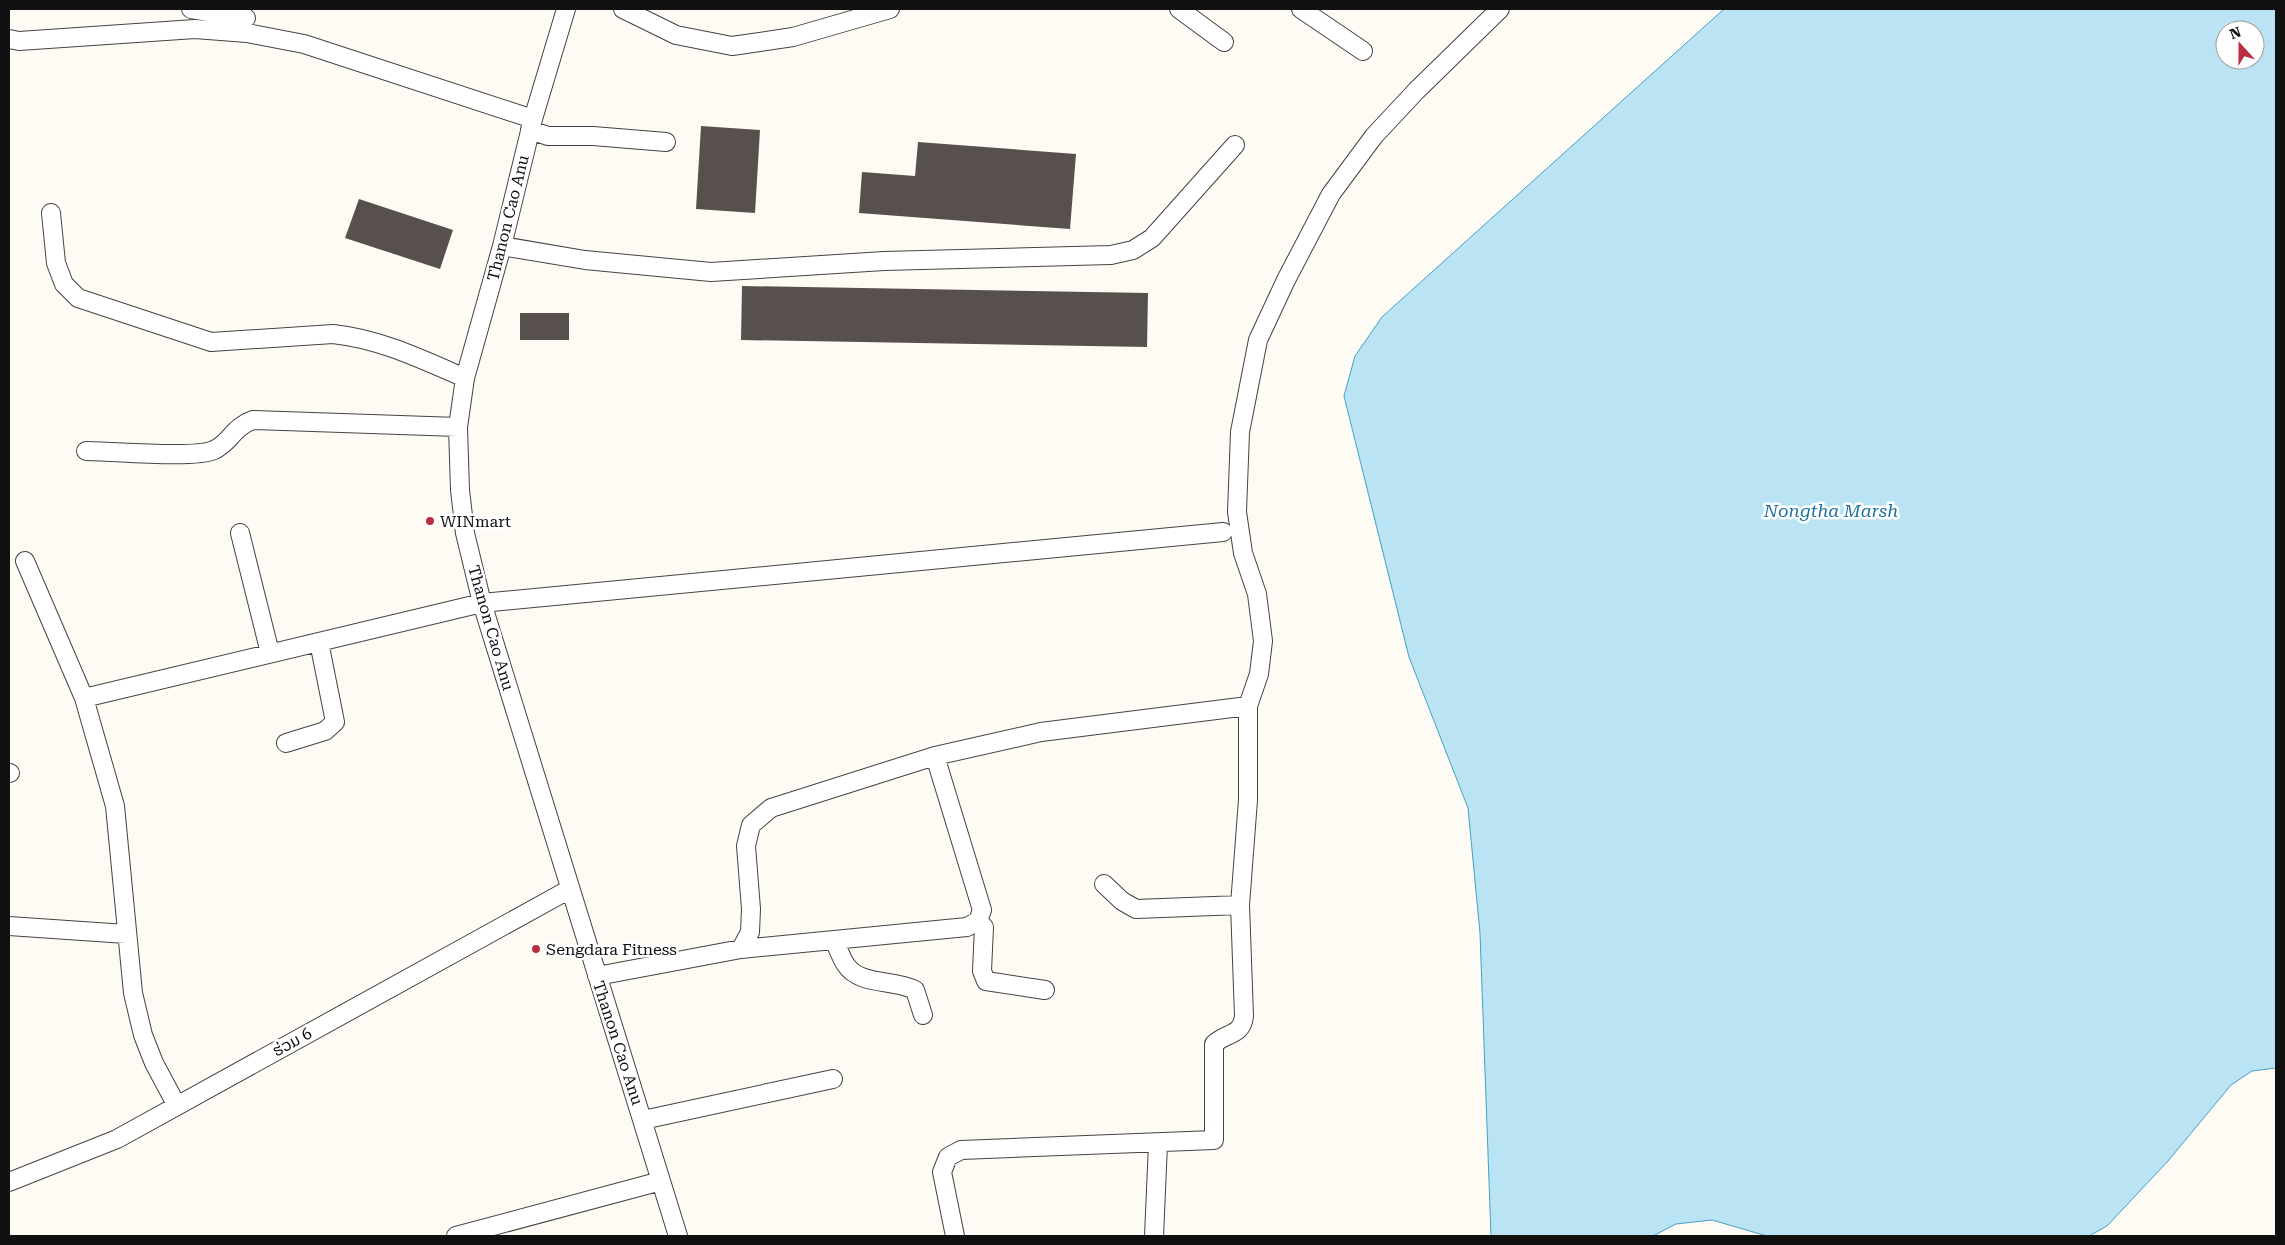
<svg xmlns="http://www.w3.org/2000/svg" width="2285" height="1245" font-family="'Roboto Serif','Noto Sans Lao',serif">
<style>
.water{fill:#bae4f4;stroke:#44a0c8;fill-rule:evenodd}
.building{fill:#58504d}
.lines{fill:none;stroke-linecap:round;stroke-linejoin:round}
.minor-casing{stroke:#434343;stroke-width:20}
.minor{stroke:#fff;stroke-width:18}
.poi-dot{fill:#bb2d41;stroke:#fff;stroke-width:2}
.labels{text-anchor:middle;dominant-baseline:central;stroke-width:5;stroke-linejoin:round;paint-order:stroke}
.street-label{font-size:16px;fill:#101010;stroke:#fff}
.poi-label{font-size:16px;fill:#101010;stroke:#fff;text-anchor:start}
.water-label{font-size:18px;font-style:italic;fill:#1d729e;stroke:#fff}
</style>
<rect width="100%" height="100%" fill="#fefbf4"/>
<path class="water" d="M1724,9H2276V1068L2252,1071L2231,1085L2168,1161L2107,1226L2089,1236H1767L1712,1220L1676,1224L1653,1236H1491L1480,933L1468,808L1409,657L1344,396L1355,356L1382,317ZM2225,30H2255V60H2225Z"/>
<path class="building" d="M701,126L760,130L755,213L696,209Z
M918,142L1076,154L1070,229L859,213L862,172L915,176Z
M359,199L453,230L440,269L345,238Z
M742,286L1148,293L1147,347L741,340Z
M520,313H569V340H520Z"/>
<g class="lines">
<g class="minor-casing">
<path id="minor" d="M191,9L246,18
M566,9L533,119L502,246L465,378L458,427L460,490L465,533L482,603L678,1236
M623,9L676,35L732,46L793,37L890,9
M1179,9L1224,42
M1301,9L1363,51
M9,39L19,41L195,29L247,33L304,44L533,119
M530,130L548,136H593L666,142
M51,213L56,263L64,284L78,298L211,342L333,334C380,339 421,359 465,378
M502,246L585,260L711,272L884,261L1111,255L1133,250L1152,238L1235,145
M86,451C112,451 195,459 214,450C230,443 233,427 253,420L458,427
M240,533L270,653
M25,561L84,698L115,806L133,993L143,1035L154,1063L177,1106
M84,698L482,603L1223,532
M286,743L325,731L335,722L319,642
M9,773H10
M1104,884L1122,901L1136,909L1240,905
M978,921L984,927L982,971L986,981L1045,990
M9,926L126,934
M834,940C838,948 841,958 846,965C860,986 894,979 915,990L923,1015
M741,949L967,927L978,921L982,910L935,756
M597,976L741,949L750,932L751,909L746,846L751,825L771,808L935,756L1041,732L1248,706
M643,1120L833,1079
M9,1182L117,1139L570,889
M456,1236L661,1181
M955,1236L942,1172L948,1157L961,1150L1214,1140V1044C1227,1032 1242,1036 1244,1016L1240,905L1248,800V706L1259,674L1263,641L1257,594L1243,553L1237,512L1240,432L1258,340L1286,280L1331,194L1374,136L1416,91L1500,9
M1154,1236L1158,1144"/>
</g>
<use href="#minor" class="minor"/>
</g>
<g class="poi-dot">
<circle cx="430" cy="521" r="5"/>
<circle cx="536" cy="949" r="5"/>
</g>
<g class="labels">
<g class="street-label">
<text transform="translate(508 218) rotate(-76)">Thanon Cao Anu</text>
<text transform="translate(491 628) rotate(74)">Thanon Cao Anu</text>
<text transform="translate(292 1042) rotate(-29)">ຮ່ວມ 6</text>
<text transform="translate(618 1043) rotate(72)">Thanon Cao Anu</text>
</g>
<g class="poi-label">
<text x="440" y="521">WINmart</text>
<text x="546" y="949">Sengdara Fitness</text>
</g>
<g class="water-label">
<text x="1831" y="510">Nongtha Marsh</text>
</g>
</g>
<rect width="2285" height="1245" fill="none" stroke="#101010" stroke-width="20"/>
<g transform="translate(2240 45) rotate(339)"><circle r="24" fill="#ffffff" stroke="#9f9f9f"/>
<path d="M0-4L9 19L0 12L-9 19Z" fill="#bb2d41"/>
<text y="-8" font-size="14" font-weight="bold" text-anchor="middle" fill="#101010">N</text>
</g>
</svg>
